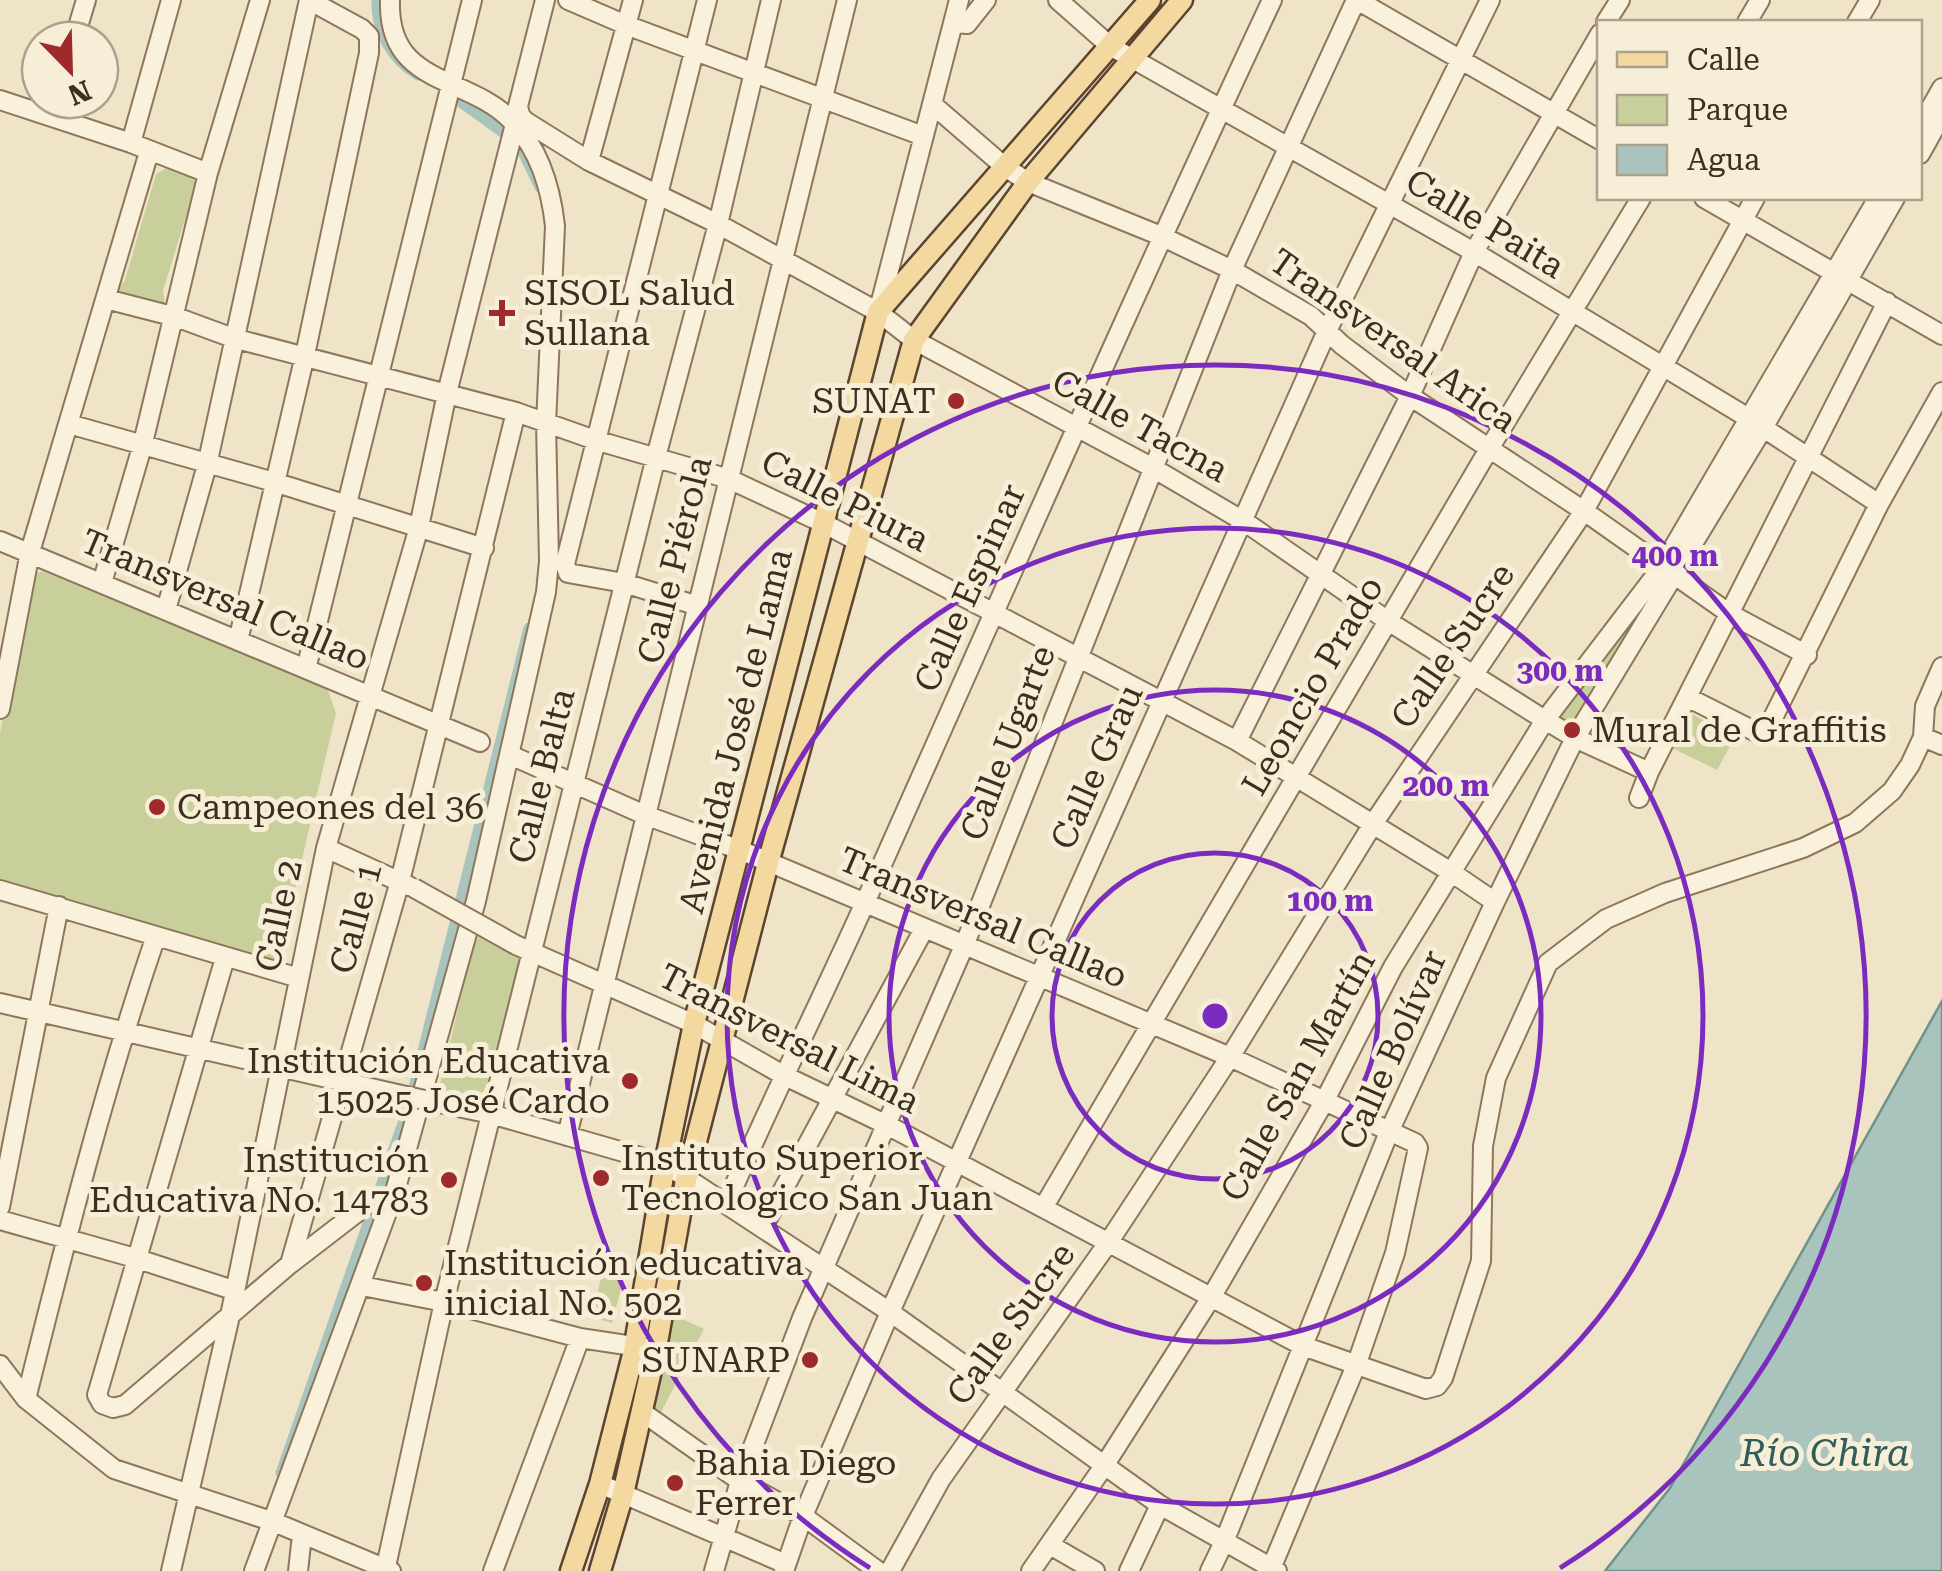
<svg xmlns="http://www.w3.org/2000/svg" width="1942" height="1571" font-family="'Roboto Serif',serif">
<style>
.green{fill:#c9cf9b}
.water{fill:#a9c4bc;stroke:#6f938a;stroke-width:2.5}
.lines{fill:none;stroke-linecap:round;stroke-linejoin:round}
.canal{stroke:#a9c4bc;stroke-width:11}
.minor-casing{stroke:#8d765c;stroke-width:22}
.major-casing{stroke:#5b4430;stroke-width:25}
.minor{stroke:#faf1dc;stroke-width:18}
.major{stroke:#f3d9a0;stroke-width:20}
.minor-bridge-casing{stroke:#8d765c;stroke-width:22;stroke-linecap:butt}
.minor-bridge{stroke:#faf1dc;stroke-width:18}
.ring{fill:none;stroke:#7b2cbf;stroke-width:5}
.poi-dot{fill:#9e2a2b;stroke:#f7eed8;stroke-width:4}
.labels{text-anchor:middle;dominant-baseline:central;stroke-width:10;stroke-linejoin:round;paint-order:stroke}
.street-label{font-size:35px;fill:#3d2e20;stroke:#f7eed8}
.poi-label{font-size:35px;fill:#3d2e20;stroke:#f7eed8;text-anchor:start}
.water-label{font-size:38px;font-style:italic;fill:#2f5d5a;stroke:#f7eed8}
.centre{fill:#7b2cbf;stroke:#f7eed8;stroke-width:5}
.ring-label{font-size:30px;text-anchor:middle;font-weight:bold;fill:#7b2cbf;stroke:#f7eed8;stroke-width:10;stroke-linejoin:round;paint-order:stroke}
</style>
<rect width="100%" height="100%" fill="#f0e4c8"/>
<path class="green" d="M166,168L192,175L196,184L163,291L165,304L117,290L125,280L156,174Z
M42,571L327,688L336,713L279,958L264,962L0,880V733L30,577Z
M1655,582L1662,586L1578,726L1552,715Z
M1690,713L1735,737L1717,770L1672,748Z
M481,935L522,957L485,1108L445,1098L439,1088L474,943Z
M602,1275L623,1281L612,1323L591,1317Z
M669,1313L704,1329L657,1420L642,1412Z"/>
<path class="water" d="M1942,1001V1571H1605L1670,1488Z"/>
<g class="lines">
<path class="canal" d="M377,0C376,31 391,59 418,75
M447,92L519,144L540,187
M281,1473L410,1103L529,628"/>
<g class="minor-casing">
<path id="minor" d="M545,0L518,106L520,115L525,121L589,161L718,224L878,312L914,340L1153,468L1245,522L1388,621L1537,715L1575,738L1649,772
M568,0L626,25L923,136
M1058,0L1110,46L1474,252L1750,419L1879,504
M1357,0L1600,140
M1606,22L1620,0
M1747,22L1760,0
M1857,22L1870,0
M954,23L967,24L986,0
M74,40L86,0
M0,100L131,143L208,173
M932,104L1005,167L1028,182L1161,236L1232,270L1311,316L1342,345L1410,396L1584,511L1730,614L1807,655
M1920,127L1942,88
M131,143L171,0
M1920,154L1942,115
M589,161L633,0
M1704,198L1942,335
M106,299L176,317L233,338L516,412L595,440L729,479L823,523L1237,741L1451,872L1495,902
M879,309L959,0
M69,424L274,482L484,548
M0,541L480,742
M102,583L142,447L208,173L260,0
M695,605L624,583L568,573L565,564L707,0
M166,610L207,465L309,0
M238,641L305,355L369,53V36L362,29L309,0
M306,669L472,0
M1689,698L1764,736L1879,504L1942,392
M0,709L30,552L149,152
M1923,737L1942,745
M1237,741L1410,396L1474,252L1600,34
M517,758L645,815L740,850L1230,1057L1415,1143L1418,1148L1395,1253L1357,1363L1270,1571
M1639,798L1649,772L1887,302
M326,848L409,886
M0,890L299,978
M516,945L694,1024L783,1075L887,1125L1303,1346L1426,1389L1437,1386L1443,1378L1481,1261L1483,1146L1496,1078L1548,963L1606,919L1665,893L1803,848L1855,823L1892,791L1910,765L1923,737L1925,706L1942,667
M225,958L97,1395L102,1404L113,1408L125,1405L290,1264L364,1207
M0,1003L397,1094
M439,1103L491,1114L665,1164L890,1312L1160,1505L1277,1571
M567,1136L847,0
M727,1202C773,1096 825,993 872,887C1004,591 1134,294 1272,0
M0,1207L59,906
M1043,1208L1489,449L1641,198
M0,1220L135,1258L233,1290
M763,1227L924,929
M290,1264L400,881L516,412
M362,1286L444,1302L580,1338L646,1348
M0,1365L26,1399L114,1469L274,1522L391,1571
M26,1399C65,1243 104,1088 156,936
M642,1412L740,1481L803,1516L878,1571
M600,1484L786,1564
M1050,1545L1095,1571
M171,1571L230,1316L326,848L419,527L447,393L515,124
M254,1571L396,1188L476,901L546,592L549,561L546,424L555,226C551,189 539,149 512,121C467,74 387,87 390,0
M298,1571L302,1535
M385,1571L444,1302L656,457L718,224L771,0
M493,1571L580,1338
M714,1571L740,1481L802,1318L964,946L1232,270L1356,0
M784,1571L803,1516L890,1312L1327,331L1490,0
M890,1571L941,1479L1108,1243L1230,1057L1373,824L1584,511L1755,198
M1031,1571L1104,1466L1212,1296L1324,1102L1393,967L1545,720L1662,567L1878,198
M1129,1571L1160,1505
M1210,1571L1224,1542L1389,1132L1495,902L1575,738L1763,428L1895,198"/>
</g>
<g class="major-casing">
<path id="major" d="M571,1571L600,1484L634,1351L665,1164L694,1024L878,312L1150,0
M600,1571L623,1494L656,1348L686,1180L768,863L914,340L1028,182L1182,0"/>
</g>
<use href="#minor" class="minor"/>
<use href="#major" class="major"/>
<g class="minor-bridge-casing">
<path id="minor-bridge" d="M414,888L516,945
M397,1094L439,1103"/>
</g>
<use href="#minor-bridge" class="minor-bridge"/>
</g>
<g class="ring">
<circle cx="1215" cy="1016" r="163"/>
<circle cx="1215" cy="1016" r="326"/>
<circle cx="1215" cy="1016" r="488"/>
<path d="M870 1568A651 651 0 1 1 1560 1568"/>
</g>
<g class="poi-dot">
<path d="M497 298h10v10h10v10h-10v10h-10v-10h-10v-10h10z"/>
<circle cx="956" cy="401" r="10"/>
<circle cx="1572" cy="730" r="10"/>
<circle cx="157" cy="807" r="10"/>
<circle cx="630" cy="1081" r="10"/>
<circle cx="601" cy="1178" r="10"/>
<circle cx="449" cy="1180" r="10"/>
<circle cx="424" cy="1283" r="10"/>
<circle cx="810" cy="1360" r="10"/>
<circle cx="675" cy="1483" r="10"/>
</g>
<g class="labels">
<g class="street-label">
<text transform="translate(1485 224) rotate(31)">Calle Paita</text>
<text transform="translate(1393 341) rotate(35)">Transversal Arica</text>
<text transform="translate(1140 426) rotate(29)">Calle Tacna</text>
<text transform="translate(845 501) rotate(27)">Calle Piura</text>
<text transform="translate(675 560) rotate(-76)">Calle Piérola</text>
<text transform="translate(970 588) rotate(-66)">Calle Espinar</text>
<text transform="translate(225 600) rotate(23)">Transversal Callao</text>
<text transform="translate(1453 646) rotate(-56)">Calle Sucre</text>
<text transform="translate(1313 686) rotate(-60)">Leoncio Prado</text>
<text transform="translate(736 731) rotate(-76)">Avenida José de Lama</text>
<text transform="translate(1008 743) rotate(-69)">Calle Ugarte</text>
<text transform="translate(1097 767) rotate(-66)">Calle Grau</text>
<text transform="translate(542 776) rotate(-76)">Calle Balta</text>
<text transform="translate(279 916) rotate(-78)">Calle 2</text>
<text transform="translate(356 918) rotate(-75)">Calle 1</text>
<text transform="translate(983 918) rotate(23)">Transversal Callao</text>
<text transform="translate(789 1039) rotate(27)">Transversal Lima</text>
<text transform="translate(1393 1050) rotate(-66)">Calle Bolívar</text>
<text transform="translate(1298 1076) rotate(-61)">Calle San Martín</text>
<text transform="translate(1011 1324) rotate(-54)">Calle Sucre</text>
</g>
<g class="poi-label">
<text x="524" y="293">SISOL Salud<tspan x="524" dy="40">Sullana</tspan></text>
<text x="936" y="401" text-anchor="end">SUNAT</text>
<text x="1592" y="730">Mural de Graffitis</text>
<text x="177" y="807">Campeones del 36</text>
<text x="610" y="1061" text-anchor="end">Institución Educativa<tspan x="610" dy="40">15025 José Cardo</tspan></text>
<text x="621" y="1158">Instituto Superior<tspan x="621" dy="40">Tecnologico San Juan</tspan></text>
<text x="429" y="1160" text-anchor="end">Institución<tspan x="429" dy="40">Educativa No. 14783</tspan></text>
<text x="444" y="1263">Institución educativa<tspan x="444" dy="40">inicial No. 502</tspan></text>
<text x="790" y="1360" text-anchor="end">SUNARP</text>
<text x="695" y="1463">Bahia Diego<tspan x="695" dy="40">Ferrer</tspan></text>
</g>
<g class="water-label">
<text x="1825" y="1453">Río Chira</text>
</g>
</g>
<circle cx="1215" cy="1016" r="15" class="centre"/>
<g class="ring-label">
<text x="1675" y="566">400 m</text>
<text x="1560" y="681">300 m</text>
<text x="1446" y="796">200 m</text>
<text x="1330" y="911">100 m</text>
</g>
<rect x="1597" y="20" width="325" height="180" fill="#f7eed8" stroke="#ada18e" stroke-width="2.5"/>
<rect x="1617" y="52" width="50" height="15" fill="#f3d9a0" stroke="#ada18e" stroke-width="2.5"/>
<text x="1687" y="70" font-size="30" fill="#3d2e20">Calle</text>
<rect x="1617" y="95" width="50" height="30" fill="#c9cf9b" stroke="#ada18e" stroke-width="2.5"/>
<text x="1687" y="120" font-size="30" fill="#3d2e20">Parque</text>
<rect x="1617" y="145" width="50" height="30" fill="#a9c4bc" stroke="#ada18e" stroke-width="2.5"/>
<text x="1687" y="170" font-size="30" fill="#3d2e20">Agua</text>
<g transform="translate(70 70) rotate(157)"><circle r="48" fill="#f7eed8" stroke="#ada18e" stroke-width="2.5"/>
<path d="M0-8L18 38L0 25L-18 38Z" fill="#9e2a2b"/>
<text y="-15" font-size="28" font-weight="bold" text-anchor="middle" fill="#3d2e20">N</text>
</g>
</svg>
